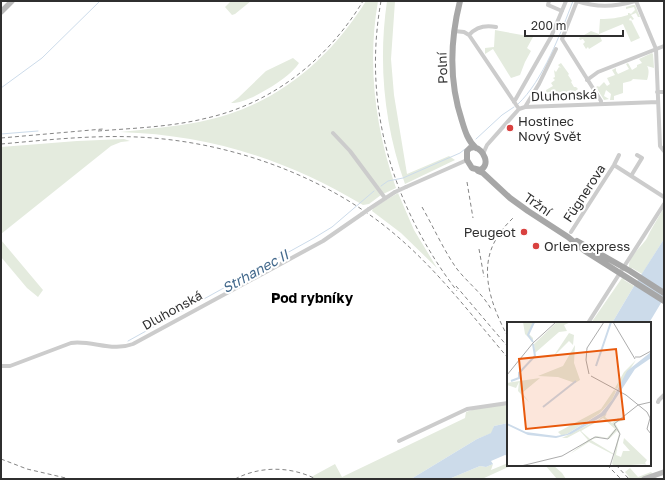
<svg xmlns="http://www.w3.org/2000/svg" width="665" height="480" font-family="'Golos Text',sans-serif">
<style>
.green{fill:#e4ebde}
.water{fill:#ccdbea}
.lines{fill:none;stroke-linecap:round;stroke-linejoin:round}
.stream{stroke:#ccdbea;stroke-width:1}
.street{stroke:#ccc;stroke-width:4}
.secondary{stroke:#b9b9b9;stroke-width:5.5}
.primary{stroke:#a7a7a7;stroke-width:6}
.rail{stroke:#848484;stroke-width:1;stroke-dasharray:4 3;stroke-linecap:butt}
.street-bridge{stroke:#ccc;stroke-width:4}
.poi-dot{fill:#d9413f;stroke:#fff;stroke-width:1.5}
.labels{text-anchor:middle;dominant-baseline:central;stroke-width:4;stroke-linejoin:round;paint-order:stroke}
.street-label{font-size:13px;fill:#2f2f2f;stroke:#fff}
.poi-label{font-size:13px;fill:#2f2f2f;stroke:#fff;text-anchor:start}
.water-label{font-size:14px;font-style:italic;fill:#43698c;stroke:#fff}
.neighbourhood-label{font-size:14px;font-weight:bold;fill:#000;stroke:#fff}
.inset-river{fill:none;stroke:#ccdbea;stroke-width:2}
.inset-road{fill:none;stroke:#acacac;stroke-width:1}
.view{fill:#e8590c;fill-opacity:0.15;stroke:#e8590c;stroke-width:2}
.inset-edge{fill:none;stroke:#2f2f2f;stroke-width:2}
</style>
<rect width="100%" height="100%" fill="#fff"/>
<path class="green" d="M231,1H251L235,14L232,15L225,7Z
M366,1H378C367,64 375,128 396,188L381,195L369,204L363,205C286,159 210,135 120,132C147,129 173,127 199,122C272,108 327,63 366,1Z
M387,1H395L391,59L394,95L407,174L449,156L455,160L405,184C384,125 378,63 387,1Z
M633,5H635L640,17H638L636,13L631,15L634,19L632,20L631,18L629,19L630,21L631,20L640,38L631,42L623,24L599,34L602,41L589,49L588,47L586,49L583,44L585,42L583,39L580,40L579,38L591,31L599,34L600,19C611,19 618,18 628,15V13H629L631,14L635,10L634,7L626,9V7Z
M495,30L533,37L527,48L531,51L525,62L520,75L511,78L493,49L485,54V48L494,47Z
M652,53L653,54L654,68L647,66C650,70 648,77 647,80L633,79L631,81L623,83V93L614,96V100H610L611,94L606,90L604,96L609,99L604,100L596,87L598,86L599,87L604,82L607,86L610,84L607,78L615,75L612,70L616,68V71L618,74L629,69L626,64L628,63L632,70L637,67V65L642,63L639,59Z
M293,58L299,63C291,77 248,104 231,103L238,98L266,71Z
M561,63L569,74L568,75L572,81L571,82L574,87H576L578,89L573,93L571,90L565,93L547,94L546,90L553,86L551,83L555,80L553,78L555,77L554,70L556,72L559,67L561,68L558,65Z
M124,139L130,141L121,142L111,146L1,234V147L77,141Z
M398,193L414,230L437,268L401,233L372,211L373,208Z
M664,208V239L642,274L632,268L631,269L629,267C628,256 642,247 647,238C652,227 658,218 664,208Z
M1,240L43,290L38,297L27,288L1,257Z
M622,278L625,279L624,280L634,286L612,323H591Z
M508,404V423L494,426L492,433L477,439L411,479H311L313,476L335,464L342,477L465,418L466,412L475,409Z
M508,463V465H513L482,479H449L480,466L486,467L493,464L491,470Z
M545,465H553L562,473L566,479H557Z
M630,468L638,477L651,472L658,479H625L629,477L625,472Z"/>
<path class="water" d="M664,239V298L649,323H612L634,286Z
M508,423V456L505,455L491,461L493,464L486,467L480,466L449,479H411L477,439L491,433L494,426Z"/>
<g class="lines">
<path class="stream" d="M1,88L42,58L100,1
M518,104C543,81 561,32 573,1
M1,134L38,131
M476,139L502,115L514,107
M381,186L388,181L403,178L460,153L465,149
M128,341L314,238L332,227L374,191"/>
<path class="street" d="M549,1L548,5L562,11
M577,1L562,39L601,101V104
M577,1C597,8 615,7 635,1
M636,1L656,49L660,146L664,151
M454,31L464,32L469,35L519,109
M469,35C476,27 486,25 496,27
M587,80L598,72L664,46
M657,92H664
M514,102L551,37L566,1
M525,107L539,84L556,49
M333,133L350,151L385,198
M483,154L487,145L519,109L525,107L658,102
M614,165L664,197
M631,176L642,158L637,155
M406,187L467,160
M369,209L395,192
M571,232L614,165L619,155
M588,323L664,204
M1,366H10L71,343C92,340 112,352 133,344L323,241L362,214
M658,402L659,400L664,395
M399,441L467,409L508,403"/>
<path class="secondary" d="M1,12L12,1
M644,479L664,472"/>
<path class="primary" d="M460,1C450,41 449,82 462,121C465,131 468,141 476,148
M474,147C484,150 491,165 480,170L472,168L467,160V151L470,148Z
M478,171L483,173L510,198L528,211L568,237L585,251L664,301
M577,241L630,271L664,293"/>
<path class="rail" d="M381,1C362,107 393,207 457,291
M98,131C135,128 171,127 207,118C273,103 328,59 363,1
M1,138L103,129
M1,144C46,140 92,135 137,137C229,141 328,176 398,237C439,272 473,317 508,358
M467,182L473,218
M422,207C433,226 444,251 457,269C468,283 482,293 491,309
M479,249L484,277
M456,286L508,347
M508,337C493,309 478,272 495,241C500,231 507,224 514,217
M1,459L27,469L70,479
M607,465L621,479
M616,465L629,479
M626,465V466
M235,479C260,466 290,466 316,479"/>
<path class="street-bridge" d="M395,192L406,187
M362,214L369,209"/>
</g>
<g class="poi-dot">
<circle cx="510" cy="128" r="4"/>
<circle cx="524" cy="232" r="4"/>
<circle cx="536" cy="246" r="4"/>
</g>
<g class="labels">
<g class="street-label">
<text transform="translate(442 68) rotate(-92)">Polní</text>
<text transform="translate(564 95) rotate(-2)">Dluhonská</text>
<text transform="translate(584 193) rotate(-57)">Fügnerova</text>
<text transform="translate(538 204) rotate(35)">Tržní</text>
<text transform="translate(172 310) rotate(-29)">Dluhonská</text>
</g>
<g class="poi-label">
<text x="518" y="121">Hostinec<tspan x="518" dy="15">Nový Svět</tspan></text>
<text x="516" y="232" text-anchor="end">Peugeot</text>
<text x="544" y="246">Orlen express</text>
</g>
<g class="water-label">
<text transform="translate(255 271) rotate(-29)">Strhanec II</text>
</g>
<g class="neighbourhood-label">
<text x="312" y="297">Pod rybníky</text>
</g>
</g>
<g transform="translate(507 322)">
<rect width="144" height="144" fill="#fff"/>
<path d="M16,0H28L22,12L26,16V20L18,12ZM50,0H64L57,3L60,9L52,10L28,31L27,22ZM62,11L67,13L66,23L62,19L46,35ZM68,23L67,41L73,58L68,61L51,55L31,54L56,44ZM129,38L110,67L108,66L117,50ZM33,56L15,71L22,80L11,69L12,60L9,66L0,63V61ZM107,68L109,69L105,78L93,91L60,112L55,114L51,110L94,87ZM100,91L98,95L105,101L111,96L117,98L108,101L113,110L109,133L114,135L116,129H123L116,121L117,116L140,138L138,141L141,144L139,142L108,144L105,142L107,133L82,120L63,132L81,118L73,109L60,116H55L91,98ZM96,96L108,107L100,116L90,114L83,117L74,109ZM110,109L112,111L107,132L84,118L92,115L102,117Z" fill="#e4ebde" fill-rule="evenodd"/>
<path d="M144,30V36L128,47L98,93L64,112L49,116L21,113L0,103V101L19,110L49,114L60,112L94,91L105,78L120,49Z" fill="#ccdbea"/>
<path class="inset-river" d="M26,20L21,13L27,0M89,44L104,0M4,59L12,56V51L28,34L26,22M36,85L69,59"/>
<path class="inset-road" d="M106,0L128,37M128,35H133L144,29M82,52L79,38L80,26L97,0M0,53L26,21L49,0M84,54L119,73L140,90L143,96L140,107L144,112M14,144L55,134L88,115L101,117L109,107M103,144L113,112L107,102L131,83L144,80"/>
<path class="view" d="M109,27L117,97L19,107L12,37Z"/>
<rect width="144" height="144" class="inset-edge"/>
</g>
<rect width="665" height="480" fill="none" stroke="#2f2f2f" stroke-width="4"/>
<path d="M525 30v6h98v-6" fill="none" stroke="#2f2f2f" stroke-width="2"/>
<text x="531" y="30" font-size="12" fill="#2f2f2f" stroke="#ffffff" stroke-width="3" paint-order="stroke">200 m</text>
</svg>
